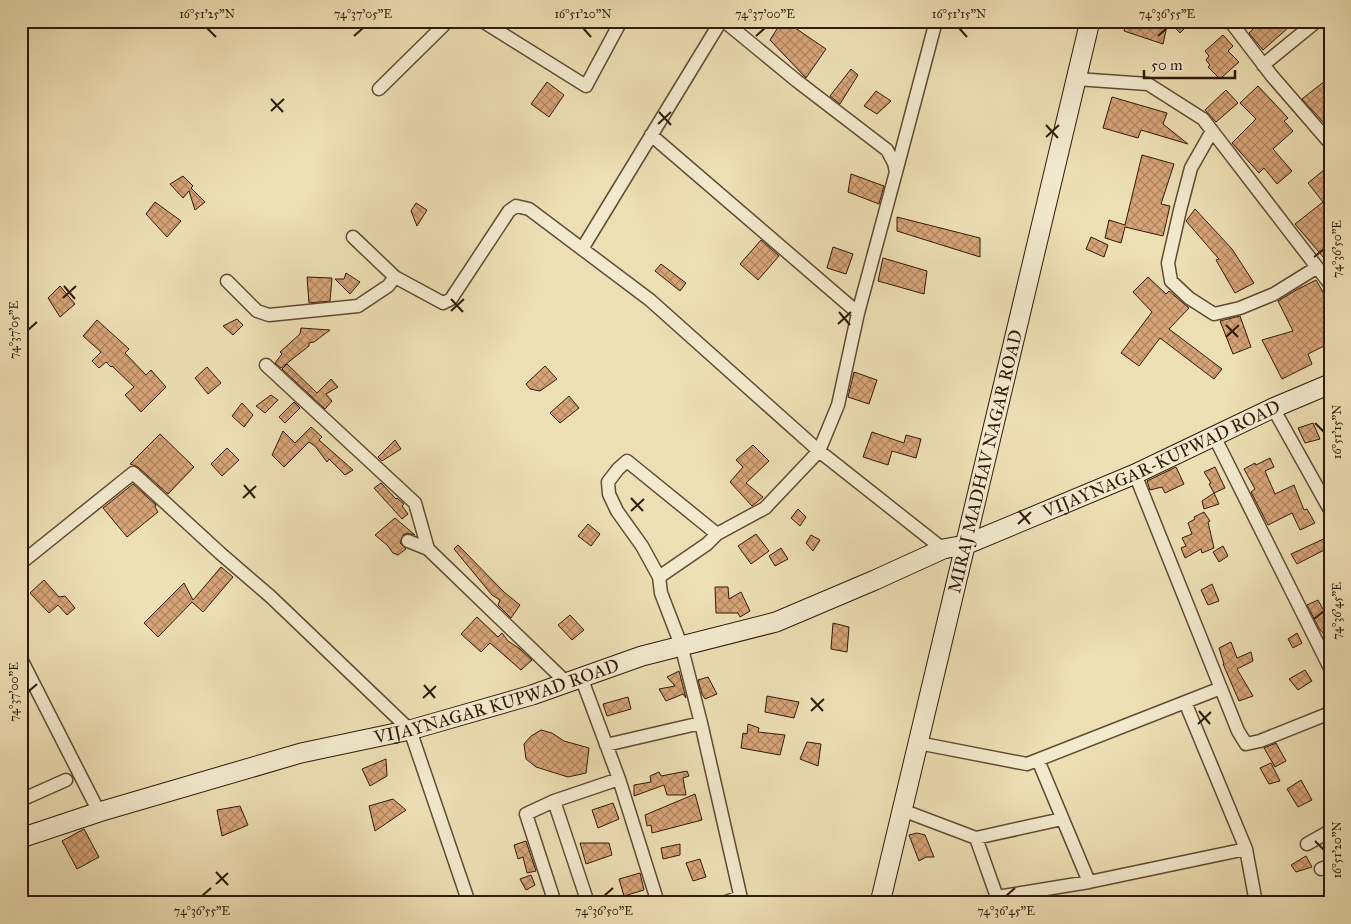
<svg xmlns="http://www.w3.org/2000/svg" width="1351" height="924" font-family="'IM FELL Great Primer',serif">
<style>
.building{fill:url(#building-cross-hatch);stroke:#321a0a}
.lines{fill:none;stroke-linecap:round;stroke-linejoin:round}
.street-casing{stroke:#614b34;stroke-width:15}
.secondary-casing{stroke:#321a0a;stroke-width:21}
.street{stroke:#f3eace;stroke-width:12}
.secondary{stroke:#f3eace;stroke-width:19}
.ticks{fill:none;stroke:#321a0a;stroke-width:2}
.labels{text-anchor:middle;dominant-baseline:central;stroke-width:4.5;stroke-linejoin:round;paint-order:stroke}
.street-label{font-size:18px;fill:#321a0a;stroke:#f3eace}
.neatline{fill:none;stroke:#321a0a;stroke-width:2}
.ticks-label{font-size:12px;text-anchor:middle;fill:#321a0a}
</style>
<defs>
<pattern id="building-cross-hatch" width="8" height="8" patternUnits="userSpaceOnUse" patternTransform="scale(1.25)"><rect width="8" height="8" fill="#d7a477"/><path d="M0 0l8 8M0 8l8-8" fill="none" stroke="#af8560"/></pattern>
</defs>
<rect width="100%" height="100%" fill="#eddfb4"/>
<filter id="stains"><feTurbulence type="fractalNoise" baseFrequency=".004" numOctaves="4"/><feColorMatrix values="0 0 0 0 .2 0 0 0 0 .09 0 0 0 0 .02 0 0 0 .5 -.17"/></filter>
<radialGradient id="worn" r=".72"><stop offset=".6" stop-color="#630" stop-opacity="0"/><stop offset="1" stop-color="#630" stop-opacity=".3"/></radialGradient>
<path class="building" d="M782,21H785L826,49L806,78L770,40Z
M1127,21H1168L1163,44L1124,31Z
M1169,21H1192L1180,33Z
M1262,21H1284L1289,27L1263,50L1249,33Z
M1223,35L1233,46L1228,51L1239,62L1220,79L1208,67L1210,65L1206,60L1209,56L1205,51Z
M851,69L858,75L840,104L830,96Z
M1330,77V120L1325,124L1302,99Z
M547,82L564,95L549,117L531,104Z
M1258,86L1288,118L1284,121L1293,131L1273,149L1292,171L1277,184L1264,168L1259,173L1232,143L1256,119L1240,103Z
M1226,90L1238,103L1216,122L1205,110Z
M876,91L891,101L877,114L864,106Z
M1112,97L1167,113L1163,124L1188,144L1141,130L1138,138L1103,128Z
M1142,155L1174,164L1161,204L1170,206L1163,236L1125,227L1121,243L1105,238L1109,220L1125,225Z
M1330,165V265L1295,224L1323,202L1308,183Z
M851,174L884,186L879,204L848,192Z
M183,176L193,186L191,188L205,202L195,210L189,191L183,198L170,184Z
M155,202L181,221L167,237L146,214Z
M416,203L427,210L417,226L411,211Z
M1195,209L1232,249L1254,283L1235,293L1216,260L1219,259L1186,221Z
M897,217L980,238V257L897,231Z
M1091,237L1108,245L1104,257L1086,249Z
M761,240L779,256L758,280L740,264Z
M833,247L853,254L846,274L827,268Z
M883,258L927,271L924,294L878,281Z
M661,264L686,283L680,291L655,271Z
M346,273L360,282L350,294L335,279H344Z
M307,277L332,278L330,301L309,303Z
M1148,277L1166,294L1169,291L1189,308L1169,329L1222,369L1214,379L1160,338L1139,366L1121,353L1152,312L1133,292Z
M1316,280L1330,304V343L1308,354L1312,364L1282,379L1262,340L1293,331L1278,301L1298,289Z
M60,286L75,304L60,317L48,298Z
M1240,316L1251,347L1233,354L1220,321Z
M237,319L243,325L233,335L223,326Z
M97,320L129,349L125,353L146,375L151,370L166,387L141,412L125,395L134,387L112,366L111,367L106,362L99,368L92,361L101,352L83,336Z
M301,328L330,330L314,342L309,343V346L281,368L275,363L282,354L280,352L300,334Z
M287,364L317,393L331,379L338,387L326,394L332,401L325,409L282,369Z
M545,366L557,379L540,391L530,389L526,384Z
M207,367L221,383L208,394L195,378Z
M854,372L877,380L869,404L848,397Z
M271,395L278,400L265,413L256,406Z
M569,396L579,408L560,423L550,413Z
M294,402L300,408L285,423L279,417Z
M242,403L253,415L244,427L232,416Z
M1313,423L1320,439L1305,443L1298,428Z
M311,427L322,437L319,440L353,470L345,475L329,459L327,462L315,446L309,442L284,467L272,455L283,431L295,443Z
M872,432L904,443L906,435L921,439L916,458L892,451L888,465L863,457Z
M160,434L194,467L168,494L138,467L130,464Z
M395,440L401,449L382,461L378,457Z
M753,445L769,461L746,483L763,497L752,506L730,482L743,467L736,460Z
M227,448L239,460L222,476L211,464Z
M1270,458L1274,467L1265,471L1275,494L1294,485L1304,510L1307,509L1315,523L1300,530L1292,513L1268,525L1251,492L1255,489L1244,469L1255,463L1256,465Z
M1176,467L1184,484L1165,493L1162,487L1150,490L1147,481Z
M1215,467L1225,488L1214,493L1209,484L1211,483L1204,472Z
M381,483L396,499L397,498L404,504L402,506L408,514L402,519L374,488Z
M133,484L156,505L155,507L158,512L127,537L103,508Z
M1214,493L1219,504L1204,509L1202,501Z
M798,509L806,517L800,526L791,518Z
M1204,512L1210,521L1208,522L1214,548L1202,553L1201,549L1185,558L1181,548L1186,546L1182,538L1192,534L1188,523L1195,519L1194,517Z
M395,518L415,535L407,533L403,535L400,543L406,549L398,555L393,553L387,545L375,535Z
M588,524L600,534L591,546L578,536Z
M756,534L769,551L751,564L738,546Z
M811,535L820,540L813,551L806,543Z
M1330,536V547L1297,564L1291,554Z
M458,545L504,592L520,605L511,618L498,605L500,600L492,595L454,549Z
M1223,546L1228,556L1219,562L1213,552Z
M781,548L788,559L775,566L769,556Z
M221,567L233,577L203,612L192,602L158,637L144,623L184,583L193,600Z
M44,580L59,597L65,596L75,608L67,615L58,605L49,613L30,593Z
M1212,584L1219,601L1208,605L1201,590Z
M715,587H728L729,599L741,592L750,611L740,617L738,613H716Z
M1318,600L1330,622V641L1320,630L1307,605Z
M570,615L584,630L572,640L558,625Z
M477,617L498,637L502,633L508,641L520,649L532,660L521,670L490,643L481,652L461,634Z
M833,623L849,627L847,652L831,649Z
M1297,633L1302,643L1293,648L1288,639Z
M1231,642L1237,658L1251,652L1253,661L1237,669L1253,696L1239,701L1223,664H1224L1219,648Z
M1305,670L1312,681L1298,690L1289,679Z
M679,671L686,698L683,694L666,701L659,689L675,686L667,677Z
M708,677L717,694L705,699L702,694L698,680Z
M767,696L799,702L794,718L765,712Z
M628,697L631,709L607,716L603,704Z
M748,724L759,728L758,732L785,735L780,755L741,748L743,733L747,734Z
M541,730L552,733L564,741L589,748L586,773L568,777L536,767L526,759L524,744L531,736Z
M807,742L821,744L818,766L800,759Z
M1276,743L1286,761L1275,767L1264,748Z
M386,759L387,776L370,786L362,769Z
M1271,763L1280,781L1269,784L1260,768Z
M687,771L689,776L683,778L686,795H667L664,785L634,796V785L651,782L650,776L659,772L661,776Z
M1301,780L1312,800L1298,807L1287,789Z
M695,794L702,820L652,833L651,825L647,826L645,815Z
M393,799L406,810L375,831L369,806Z
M613,803L619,819L598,828L592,810Z
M240,806L248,825L222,836L217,810Z
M84,829L99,857L77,869L62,841Z
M917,833L925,835L934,857H926L919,861L909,835Z
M526,841L536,871L527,873L523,857L518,859L514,845Z
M580,843H609L612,855L586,864Z
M680,844V855L663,859L661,848Z
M1306,856L1312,867L1296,872L1291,865Z
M700,859L706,877L693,881L686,863Z
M640,873L644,890L624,896L619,879Z
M531,875L535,885L526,890L520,879Z"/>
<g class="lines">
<g class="street-casing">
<path id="street" d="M482,21L586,86L621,21
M1230,21L1272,76L1330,143
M1329,21L1330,23
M1263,65L1317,21
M1076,79L1148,84L1203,119L1330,284
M379,89L448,21
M1212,131L1191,168L1180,210L1168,263L1171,281L1189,298L1214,314L1240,308L1274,294L1316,268
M651,135L858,313
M896,172L936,21
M353,237L395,277L443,303L451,299L509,211L516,206L529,209L650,300L819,451L943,549
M582,249L721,21
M227,281L257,311L269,315L358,306L388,286L395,277
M266,365L415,503L428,549
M1273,408L1330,510
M1214,436L1330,668
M1135,474L1238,731L1246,744L1260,741L1330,713
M717,534L627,461L618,469L608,482L609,494L617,511L642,546L659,577L661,593L681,645L701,723L742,903
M408,541L428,549L567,683
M21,563L133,473L220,553L271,597L410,730L469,903
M659,577L707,544L717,534L765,508L819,451L838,405L858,313L896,172L894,163L887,150L797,81L724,21
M21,659L99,812
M581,677L619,779L658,903
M918,743L1027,764L1221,688
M606,745L701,723
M1038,760L1089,882
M21,800L66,780
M554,801L526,814L555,903
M902,810L976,838L997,897L1089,882L1246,849L1185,702
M976,838L1062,819
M1307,844L1330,831
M1246,849L1256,903
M1321,869L1330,865
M588,903L554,801L619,779
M723,903L740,897"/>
</g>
<g class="secondary-casing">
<g id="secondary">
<path id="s1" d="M21,838L99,812L301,753L410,730L532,695L642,656L776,622L875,580L943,549L965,545L1135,474L1273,408L1330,384"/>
<path id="s2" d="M880,903L1090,21"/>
</g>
</g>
<use href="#street" class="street"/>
<use href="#secondary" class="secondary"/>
</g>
<path class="ticks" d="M207,28L216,37M583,28L591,37M959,28L967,37M354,36L363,28M756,36L765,28M1158,36L1167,28M271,99L283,112M271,111L284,99M659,112L671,125M658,124L671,112M1046,125L1058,138M1046,137L1059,125M1314,257L1324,249M64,286L75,299M63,298L76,286M451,299L463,312M451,311L464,299M839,312L850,325M838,324L851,312M1226,325L1238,337M28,330L37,322M1226,337L1239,325M1315,423L1324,432M244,485L255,498M243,498L256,486M631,498L643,511M631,511L644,499M1019,511L1030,524M1018,524L1031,512M1314,619L1324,611M424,685L435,698M28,692L37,684M423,698L436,686M811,698L823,711M811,711L824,699M1199,711L1210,724M1198,724L1211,712M1315,841L1324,850M216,872L228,885M216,884L228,873M202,896L211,888M604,896L613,888M1006,896L1015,888"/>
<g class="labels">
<g class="street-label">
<text stroke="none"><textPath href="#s1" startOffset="1205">VIJAYNAGAR-KUPWAD ROAD</textPath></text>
<text stroke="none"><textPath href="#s2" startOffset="454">MIRAJ MADHAV NAGAR ROAD</textPath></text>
<text stroke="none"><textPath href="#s1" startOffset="495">VIJAYNAGAR KUPWAD ROAD</textPath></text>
</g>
</g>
<rect width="1351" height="924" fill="none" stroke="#eddfb4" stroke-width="55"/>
<path d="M1144 70v8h91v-8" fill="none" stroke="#321a0a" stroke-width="2.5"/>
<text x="1151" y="70" font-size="15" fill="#321a0a" stroke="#f3eace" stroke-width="4" paint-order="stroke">50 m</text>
<rect x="28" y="28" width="1296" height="868" class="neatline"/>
<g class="ticks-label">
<text x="207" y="18">16°51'25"N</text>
<text x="363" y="18">74°37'05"E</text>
<text x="583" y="18">16°51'20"N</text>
<text x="765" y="18">74°37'00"E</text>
<text x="959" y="18">16°51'15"N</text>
<text x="1167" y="18">74°36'55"E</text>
<text transform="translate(1337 249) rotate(-90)" y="4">74°36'50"E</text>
<text transform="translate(14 330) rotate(-90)" y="4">74°37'05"E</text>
<text transform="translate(1337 432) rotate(-90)" y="4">16°51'15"N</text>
<text transform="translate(1337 611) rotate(-90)" y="4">74°36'45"E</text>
<text transform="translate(14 692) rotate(-90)" y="4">74°37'00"E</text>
<text transform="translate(1337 850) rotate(-90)" y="4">16°51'20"N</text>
<text x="202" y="915">74°36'55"E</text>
<text x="604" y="915">74°36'50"E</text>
<text x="1006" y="915">74°36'45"E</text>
</g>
<rect width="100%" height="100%" filter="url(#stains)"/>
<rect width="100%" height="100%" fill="url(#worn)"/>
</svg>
